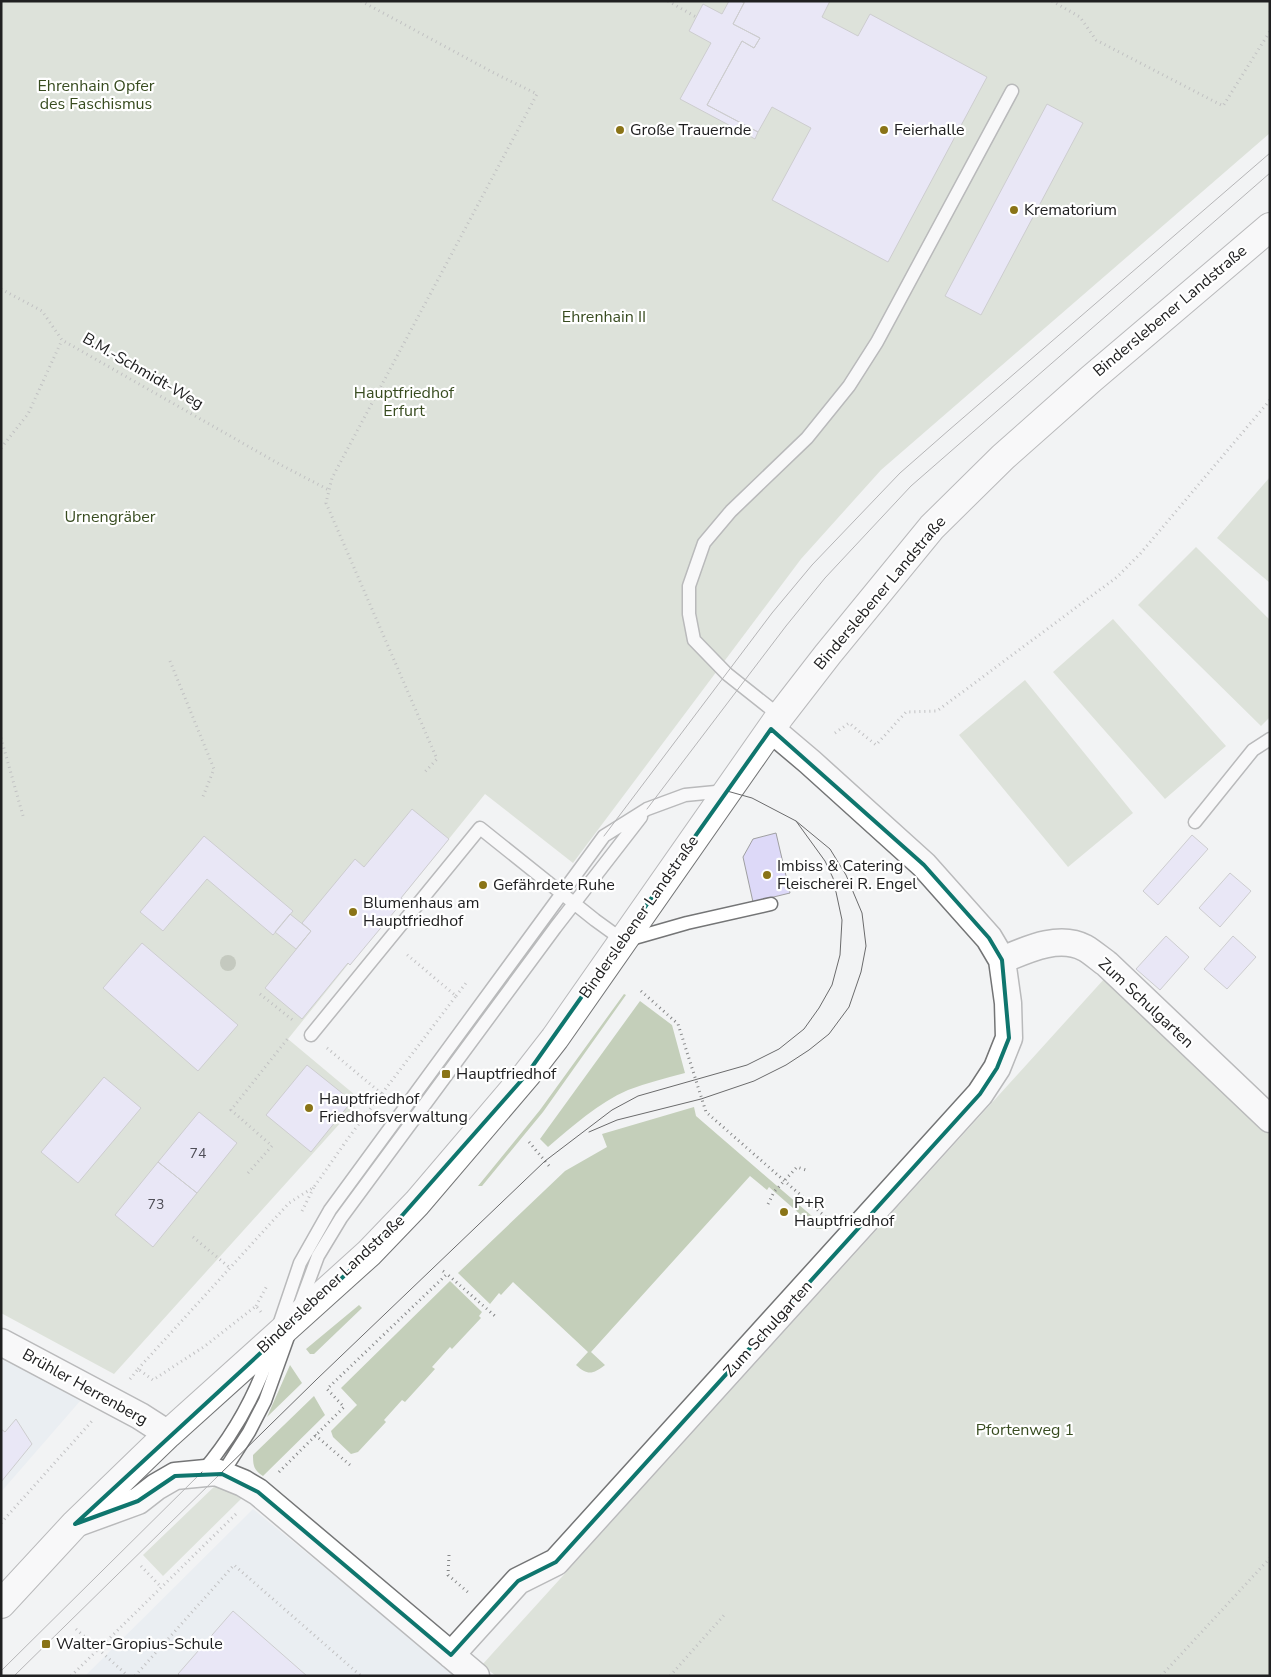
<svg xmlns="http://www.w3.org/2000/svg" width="1271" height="1677" font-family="'Nunito Sans',sans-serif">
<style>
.built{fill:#e1e9ef}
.green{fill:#c4cfba}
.building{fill:#ddd9f8;stroke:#9f9fa1}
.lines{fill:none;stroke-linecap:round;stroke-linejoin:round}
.lane-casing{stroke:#747576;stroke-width:15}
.street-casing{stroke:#747576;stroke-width:29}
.secondary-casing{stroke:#747576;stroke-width:30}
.path{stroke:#858687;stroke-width:3;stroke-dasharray:1 4;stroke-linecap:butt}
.lane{stroke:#fff;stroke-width:12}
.street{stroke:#fff;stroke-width:26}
.secondary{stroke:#fff;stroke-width:28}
.tram{stroke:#6b6b6c;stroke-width:1}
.tree{fill:#8c977f}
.marked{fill:none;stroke:#0f766e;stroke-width:4;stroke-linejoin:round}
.poi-dot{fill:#8a7417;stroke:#fff;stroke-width:2}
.labels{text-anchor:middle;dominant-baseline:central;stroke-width:4.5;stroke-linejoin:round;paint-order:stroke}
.number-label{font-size:14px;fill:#4f4e57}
.park-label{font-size:16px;fill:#384c20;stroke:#fff}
.poi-label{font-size:16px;fill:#202021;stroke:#fff;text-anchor:start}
.street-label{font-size:16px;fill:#202021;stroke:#fff}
</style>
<rect width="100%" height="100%" fill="#f2f3f4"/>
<path class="built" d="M1,1356L81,1400L1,1492Z
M253,1509L457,1676H85Z"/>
<path class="green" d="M1,1H1270V133L881,470L801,559L573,863L485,794L288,1039L361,1100L114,1374L1,1313Z
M1270,477V583L1217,538Z
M1196,547L1270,620V717L1261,726L1138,605Z
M1113,619L1226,746L1165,799L1053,672Z
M1025,680L1133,813L1068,867L959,735Z
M1105,978L1270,1135V1676H496L482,1665Z
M624,994L626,995L543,1112L482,1186H478L540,1110Z
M640,1001L672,1025L685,1073C666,1078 647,1083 628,1090C598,1103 573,1126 548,1147L540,1139Z
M694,1107L696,1116L827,1229H817L769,1187L767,1190L750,1176L591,1352L605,1365C593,1374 588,1376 576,1365L588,1352L513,1282L501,1295L499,1293L490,1304L458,1273L565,1171L607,1147L602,1134Z
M450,1281L482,1312L479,1316L481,1318L452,1349L450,1347L432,1367L435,1369L405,1402L402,1400L384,1420L386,1422L358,1452L351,1454L333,1437L331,1431L357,1405L341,1388Z
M359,1305L362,1308L314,1354H310L306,1349Z
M290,1365L302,1383L267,1417Z
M314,1396L325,1415L263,1476C254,1470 253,1466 253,1455Z
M218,1483L230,1489L242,1498L163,1576L143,1555Z"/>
<path class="building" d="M729,1H741L744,3L733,24L760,38L754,48L742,41L707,105L758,132L755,139L680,99L711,43L689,31L703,4L722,14Z
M745,1H830L822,17L858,36L870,14L987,77L888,262L772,200L811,128L772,107L758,132L707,105L742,41L754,48L760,38L733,24Z
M1047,104L1083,123L981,315L945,296Z
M412,809L449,839L401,898L404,900L350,965L348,963L302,1019L265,988L311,931L302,923L355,859L364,867Z
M776,833L790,893L753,902L743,857L753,839Z
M1192,835L1208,849L1158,905L1143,891Z
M204,836L293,911L273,935L207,879L163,931L140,912Z
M1230,873L1251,891L1220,927L1199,908Z
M290,914L311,931L296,949L275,932Z
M1166,936L1189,957L1160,990L1136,969Z
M1233,936L1256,957L1227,989L1204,969Z
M142,943L238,1025L198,1071L103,988Z
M307,1065L352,1101L311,1152L266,1115Z
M104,1077L141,1108L78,1183L41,1152Z
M199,1112L237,1143L197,1193L158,1162Z
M158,1162L197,1193L153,1247L115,1215Z
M16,1419L32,1444L1,1482V1429L5,1432Z
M233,1611L307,1676H180L178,1674Z"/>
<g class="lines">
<g class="lane-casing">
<path id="lane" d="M780,716L727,674L694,640L689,614V586L704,543L731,511L807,438L849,386L877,342L1012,91
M1195,822L1253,750L1270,739
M311,1035L480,828L595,920L624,941L687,923L771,904
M298,1310L318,1256L341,1218L555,928L641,817
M278,1328L300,1263L330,1210L604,836L647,809L685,795L726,791
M202,1472C233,1436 256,1395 271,1349
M222,1474L249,1432L265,1401L289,1334"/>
</g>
<g class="street-casing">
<path id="street" d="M1002,960C1026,950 1059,934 1085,948C1092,952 1100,959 1107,964L1270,1119
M1,1342L140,1416L168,1434
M75,1524L138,1501L156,1487L175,1476L216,1472L243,1483L258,1492L476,1676
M451,1655L518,1581L556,1562L980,1094L997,1068L1009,1038L1008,1003L1002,960L989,938L924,865L810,762L771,729"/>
</g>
<g class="secondary-casing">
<path id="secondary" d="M1,1604L75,1524L168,1434L369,1253L417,1203L527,1074L555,1038L780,716L828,654L932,527L1003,457L1091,379L1270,227"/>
</g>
<path class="path" d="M361,1L494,73L537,94L332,478L326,503L437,759L423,774
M668,1L696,17
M1052,1L1080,17L1096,40L1223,106L1270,31
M1,289L42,311L62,340L281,465L329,490
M1,448L28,414L62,340
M170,661L214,769L202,799
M835,733L849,723L876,745L906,712L937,711L1117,577L1140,554L1270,400
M1,738L23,816
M641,991L678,1024L706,1112L829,1220
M260,994L295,1022
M456,996L466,983
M327,1048L382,1094
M529,1142L550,1167
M248,1173L272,1146L231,1110L289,1037
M768,1204L774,1192L797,1167L806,1170
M302,1211L314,1187
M193,1237L230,1268
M443,1271L447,1274
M256,1306L268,1284
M138,1369L289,1203L314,1187L349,1137L456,996L405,953
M130,1379L138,1369L153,1380L205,1346L256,1306L261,1312
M315,1435L350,1465
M279,1472L344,1407L327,1389L447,1274L495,1316
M1,1523L92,1421
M449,1555L448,1575L470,1594
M141,1566L161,1587
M76,1629L128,1676
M71,1676L237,1513
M135,1676L234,1565L361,1676
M670,1676L725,1614
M1161,1676L1270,1558"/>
<use href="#lane" class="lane"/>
<use href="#street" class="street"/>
<use href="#secondary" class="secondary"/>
<path class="tram" d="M647,809L786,626L825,578L911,486L1270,173
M604,836L772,613L812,565L900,473L949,430L1270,153
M589,1132L617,1120L701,1099L754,1081L786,1065L809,1050L829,1034L849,1007L861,972L866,946L862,913L846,875L830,849L796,821L752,798L727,791
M1,1671L202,1472
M14,1676L317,1379L545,1161L612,1110L638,1096L747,1065L779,1049L804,1029L819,1008L832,985L840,955L842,920L833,878L825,861L796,821"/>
</g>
<circle class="tree" cx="228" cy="963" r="8"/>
<path d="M0 0H1271V1677H0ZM771,729L924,865L989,938L1002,960L1009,1038L997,1068L980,1094L556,1562L518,1581L451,1655L258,1492L222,1474L175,1476L138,1501L75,1524L369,1253L527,1074Z" fill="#f2f3f4" fill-opacity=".55" fill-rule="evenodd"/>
<path class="marked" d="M771,729L924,865L989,938L1002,960L1009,1038L997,1068L980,1094L556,1562L518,1581L451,1655L258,1492L222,1474L175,1476L138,1501L75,1524L369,1253L527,1074Z"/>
<g class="poi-dot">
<circle cx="620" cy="130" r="5"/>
<circle cx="884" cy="130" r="5"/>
<circle cx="1014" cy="210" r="5"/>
<circle cx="767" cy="875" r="5"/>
<circle cx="483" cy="885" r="5"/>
<circle cx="353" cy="912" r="5"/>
<rect x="441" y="1069" width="10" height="10" rx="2.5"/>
<circle cx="309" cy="1108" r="5"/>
<circle cx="784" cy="1212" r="5"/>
<rect x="41" y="1639" width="10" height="10" rx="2.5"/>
</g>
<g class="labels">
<g class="number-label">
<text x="198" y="1153">74</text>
<text x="156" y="1204">73</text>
</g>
<g class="park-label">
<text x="96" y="86">Ehrenhain Opfer<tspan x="96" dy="18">des Faschismus</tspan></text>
<text x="604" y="317">Ehrenhain II</text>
<text x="404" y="393">Hauptfriedhof<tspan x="404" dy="18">Erfurt</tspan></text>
<text x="110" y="517">Urnengräber</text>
<text x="1025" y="1430">Pfortenweg 1</text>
</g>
<g class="poi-label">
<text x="630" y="130">Große Trauernde</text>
<text x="894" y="130">Feierhalle</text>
<text x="1024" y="210">Krematorium</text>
<text x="777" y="866">Imbiss &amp; Catering<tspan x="777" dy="18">Fleischerei R. Engel</tspan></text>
<text x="493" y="885">Gefährdete Ruhe</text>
<text x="363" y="903">Blumenhaus am<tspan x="363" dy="18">Hauptfriedhof</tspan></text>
<text x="456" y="1074">Hauptfriedhof</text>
<text x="319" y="1099">Hauptfriedhof<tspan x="319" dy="18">Friedhofsverwaltung</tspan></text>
<text x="794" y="1203">P+R<tspan x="794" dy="18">Hauptfriedhof</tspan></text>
<text x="56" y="1644">Walter-Gropius-Schule</text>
</g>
<g class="street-label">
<text transform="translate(1170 311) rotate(-40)">Binderslebener Landstraße</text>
<text transform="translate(143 371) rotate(30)">B.M.-Schmidt-Weg</text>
<text transform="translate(880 593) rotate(-50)">Binderslebener Landstraße</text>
<text transform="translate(639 917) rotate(-55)">Binderslebener Landstraße</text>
<text transform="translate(1146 1003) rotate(43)">Zum Schulgarten</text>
<text transform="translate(331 1284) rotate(-43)">Binderslebener Landstraße</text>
<text transform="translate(768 1329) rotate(-48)">Zum Schulgarten</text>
<text transform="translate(85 1387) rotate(29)">Brühler Herrenberg</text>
</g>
</g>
<rect width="1271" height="1677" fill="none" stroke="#202021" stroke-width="5"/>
</svg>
